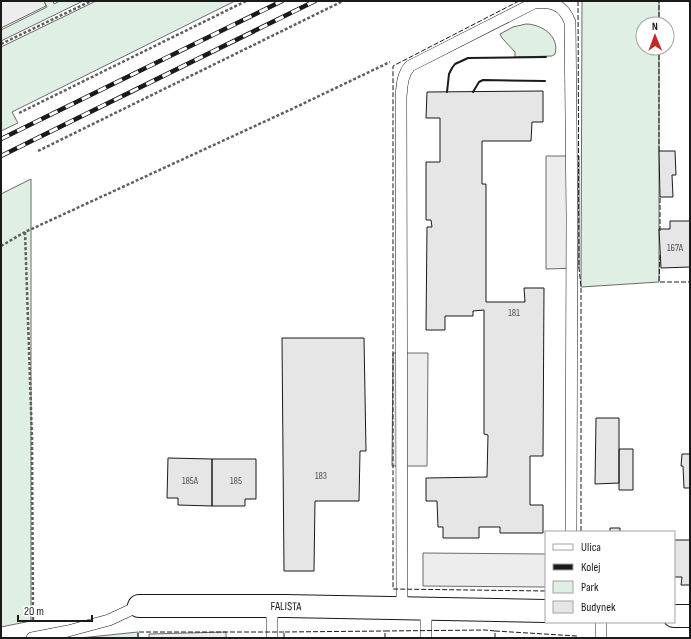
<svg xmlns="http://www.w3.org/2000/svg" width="691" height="639" font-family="'Sofia Sans Condensed',sans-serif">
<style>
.green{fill:#e0efe3;stroke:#6a6a6a}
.parking{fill:#ededed;stroke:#6a6a6a}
.building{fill:#e6e6e6;stroke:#1a1a1a}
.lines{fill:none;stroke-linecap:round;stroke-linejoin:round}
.service-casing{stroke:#1a1a1a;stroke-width:12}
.minor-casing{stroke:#1a1a1a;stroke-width:24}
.path{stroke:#5f5f5f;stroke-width:2.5;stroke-dasharray:3 2;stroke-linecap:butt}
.service{stroke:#fff;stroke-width:11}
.minor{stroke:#fff;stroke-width:22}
.rail-casing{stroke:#1a1a1a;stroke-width:4.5}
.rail{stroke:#fff;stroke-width:3;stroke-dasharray:9;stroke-linecap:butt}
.fence{stroke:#1a1a1a;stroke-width:1;stroke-dasharray:5 2;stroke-linecap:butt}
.wall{stroke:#1a1a1a;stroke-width:2}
.labels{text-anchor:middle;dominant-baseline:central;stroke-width:3;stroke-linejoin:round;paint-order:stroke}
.number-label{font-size:10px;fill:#4d4d4d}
.street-label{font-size:12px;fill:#1a1a1a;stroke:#fff}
</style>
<rect width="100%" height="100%" fill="#fff"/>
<path class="green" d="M44,1H53L54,4L60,1H83L1,41V30L47,7Z
M96,1H235L12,112L18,123L1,131V47Z
M582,1H659V24H643V48H659V282L581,287Z
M526,24C541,24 560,36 555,54L552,56L515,57V52L502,38L500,34L513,27Z
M31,179V621L1,627V194Z
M138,632V638H80Z"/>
<path class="parking" d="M1,1H44L46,6L1,28Z
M546,156H579V268L546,269Z
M393,353H428L427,466H392Z
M423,553L546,554V587L423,586Z
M226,632V638H149V634Z"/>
<path class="building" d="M543,91V122H532L531,141H482V184H486V302H525L524,288H544L543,456H530V505H543V533H500V527H479V538H443V527H438L437,501H426V478L487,477L488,435L484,434V310L473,311V316H445V330H426L427,227H432L431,220H426V162H440V118H426L427,92Z
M659,151H675L676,175H672L673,197H660Z
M670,221H690V267L661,268L659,229H670Z
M282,338H364L366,451H360L359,501H315L314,571H284Z
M596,418H619V483L595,484Z
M619,449H633V490H619Z
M682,454H690V488H684L683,466H681Z
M168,458L212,459V506L178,505V498H167Z
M212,459H256V499H245V506H212Z
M610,528H620V532H610Z
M674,540H690V585H681L682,577H674Z"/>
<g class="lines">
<g class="service-casing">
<path id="service" d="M402,609L401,97C402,86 402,75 410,66L534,3C551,1 563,4 570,22L572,217L571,532
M32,638L68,631L109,620L139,606
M272,638V606
M426,638V609
M601,638V622"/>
</g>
<g class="minor-casing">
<g id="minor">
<path id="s1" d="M139,606H285L546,611"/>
<path d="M674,616H690"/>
</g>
</g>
<path class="path" d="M1,44L91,1
M19,113L246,1
M38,151L343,1
M1,246L25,232
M33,620L32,438L25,232L294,108L390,62"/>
<use href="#service" class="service"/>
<use href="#minor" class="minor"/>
<g class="rail-casing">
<path id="rail" d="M1,139L282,1
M1,156L315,1"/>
</g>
<use href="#rail" class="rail"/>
<path class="fence" d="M519,1L393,66V589L546,591
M578,1L579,268L581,287V532
M686,1L690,2
M659,24V1
M659,151V48
M660,231V197
M660,255L659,282H690
M495,631L577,636V638
M138,638V632H284
M284,638V632L385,631
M385,638V631L485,630L495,631V638"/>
<path class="wall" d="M447,92L449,74L452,68L455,64L468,58L546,57
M473,92L479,82L483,80L545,81"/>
</g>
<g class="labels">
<g class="number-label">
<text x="675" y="248">167A</text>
<text x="514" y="313">181</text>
<text x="321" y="476">183</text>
<text x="190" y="481">185A</text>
<text x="236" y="481">185</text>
</g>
<g class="street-label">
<text stroke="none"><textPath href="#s1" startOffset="147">FALISTA</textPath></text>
</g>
</g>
<rect width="691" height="639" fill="none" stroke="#1a1a1a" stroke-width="4"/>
<rect x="545" y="531" width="130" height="92" fill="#ffffff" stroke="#a3a3a3"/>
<rect x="553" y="544" width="20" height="6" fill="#ffffff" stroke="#a3a3a3"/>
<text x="581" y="551" font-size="12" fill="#1a1a1a">Ulica</text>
<rect x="553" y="564" width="20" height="6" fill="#1a1a1a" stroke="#a3a3a3"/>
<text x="581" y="571" font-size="12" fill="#1a1a1a">Kolej</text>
<rect x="553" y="581" width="20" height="12" fill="#e0efe3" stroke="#a3a3a3"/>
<text x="581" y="591" font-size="12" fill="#1a1a1a">Park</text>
<rect x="553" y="601" width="20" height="12" fill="#e6e6e6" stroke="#a3a3a3"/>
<text x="581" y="611" font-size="12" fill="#1a1a1a">Budynek</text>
<g transform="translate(655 36) rotate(359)"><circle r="19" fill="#ffffff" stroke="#a3a3a3"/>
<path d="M0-3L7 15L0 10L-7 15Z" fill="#c62828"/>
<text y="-6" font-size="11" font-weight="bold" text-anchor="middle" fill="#1a1a1a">N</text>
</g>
<path d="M18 615v6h74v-6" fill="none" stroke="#1a1a1a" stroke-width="2"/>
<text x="24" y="615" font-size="12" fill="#1a1a1a" stroke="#ffffff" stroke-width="3" paint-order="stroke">20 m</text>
</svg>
